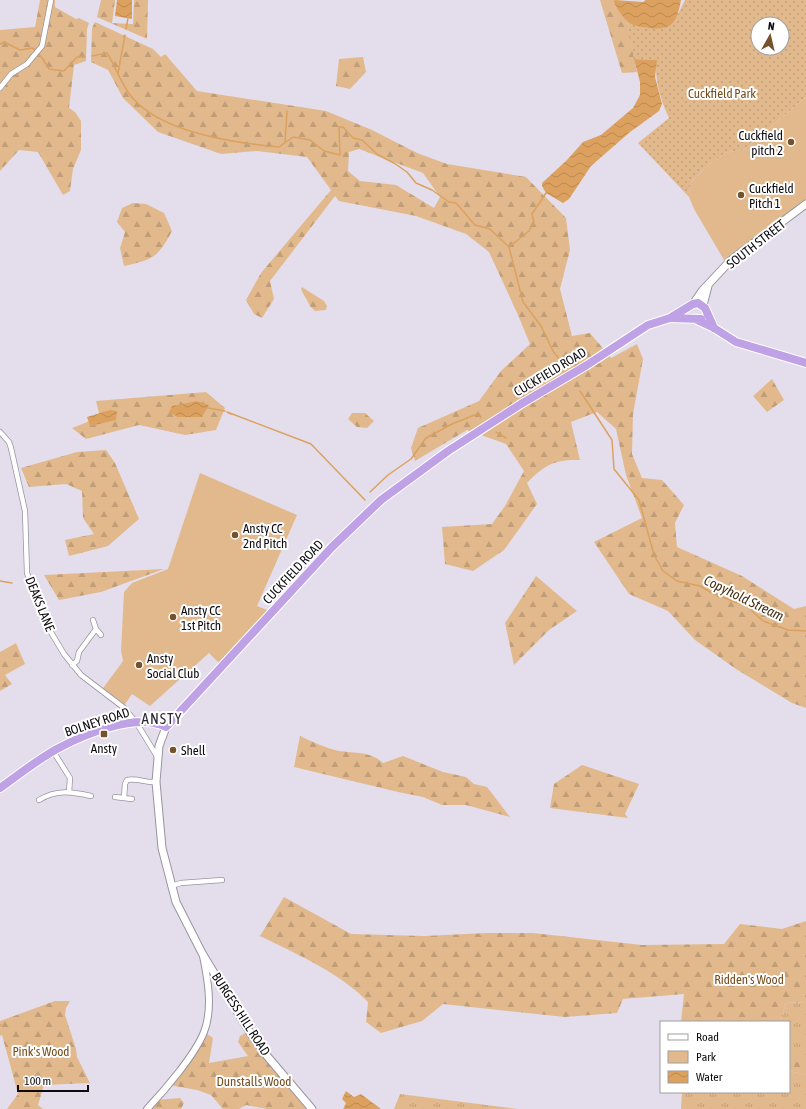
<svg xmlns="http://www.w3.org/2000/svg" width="806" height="1109" font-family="'Asap Condensed',sans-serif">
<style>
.grass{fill:url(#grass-tufts)}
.forest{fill:url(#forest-firs);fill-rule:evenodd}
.park{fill:#e2b98c}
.garden{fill:url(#garden-dots);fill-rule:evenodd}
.water{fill:url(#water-waves)}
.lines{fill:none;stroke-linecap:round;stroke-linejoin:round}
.stream{stroke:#dca15e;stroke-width:1.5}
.minor-casing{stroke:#9994a1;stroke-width:6}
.tertiary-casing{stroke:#9994a1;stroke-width:8}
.secondary-casing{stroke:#9994a1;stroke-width:9}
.trunk-casing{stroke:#fff;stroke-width:10}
.minor{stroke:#fff;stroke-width:4.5}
.tertiary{stroke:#fff;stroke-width:6}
.secondary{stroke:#fff;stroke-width:7}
.trunk{stroke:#bfa2e6;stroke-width:8}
.poi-dot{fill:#75522a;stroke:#fff;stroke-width:1.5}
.labels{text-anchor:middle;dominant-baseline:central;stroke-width:4;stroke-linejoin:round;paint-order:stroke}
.park-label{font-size:13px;fill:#764e1d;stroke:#fff}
.poi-label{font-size:13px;fill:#0d0b10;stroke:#fff;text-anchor:start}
.street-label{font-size:13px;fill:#0d0b10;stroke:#fff}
.water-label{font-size:14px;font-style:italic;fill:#472f11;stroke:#fff}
.quarter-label{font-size:15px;letter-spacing:1px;fill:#2f2b36;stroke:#fff}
</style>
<defs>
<pattern id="grass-tufts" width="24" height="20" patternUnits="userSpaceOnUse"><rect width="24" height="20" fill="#e2b98c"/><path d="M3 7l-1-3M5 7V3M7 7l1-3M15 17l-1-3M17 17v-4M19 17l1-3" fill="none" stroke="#c19e78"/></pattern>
<pattern id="forest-firs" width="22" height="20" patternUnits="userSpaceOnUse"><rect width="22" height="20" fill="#e2b98c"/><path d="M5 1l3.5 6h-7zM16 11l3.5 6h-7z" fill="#c19e78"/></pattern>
<pattern id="garden-dots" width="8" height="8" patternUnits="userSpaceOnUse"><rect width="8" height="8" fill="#e2b98c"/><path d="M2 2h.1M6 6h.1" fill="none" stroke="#c19e78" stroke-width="1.8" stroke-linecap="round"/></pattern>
<pattern id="water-waves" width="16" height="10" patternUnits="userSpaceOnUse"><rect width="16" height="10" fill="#dca15e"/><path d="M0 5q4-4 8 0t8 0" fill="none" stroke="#bc8951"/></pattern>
</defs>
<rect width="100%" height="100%" fill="#e4deec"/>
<path class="grass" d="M806,1002V1068L789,1063V1022H780L786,1003Z
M789,1071L806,1075V1109H681L682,1092H789Z
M400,1094L518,1109H394Z"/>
<path class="forest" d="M40,0H55V7L76,19L79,18L89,23L87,29L86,61L74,65L69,108L75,112L81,121V150L73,169L70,191L63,195L38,152L19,150L0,171V30L35,27Z
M101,0H115L112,23L133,24L134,0H148L147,39L97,17Z
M600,0H615L613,2L627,21L637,72L622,73Z
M95,22L153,49L161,57L165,54L197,91L326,111L372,130L417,153L447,164L526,177L566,218L570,250L560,289L572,336L590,333L611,358L637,344L643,359L633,414L632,454L642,478L662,480L684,505L675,523L677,547L742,576L794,609L806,606V708L792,703L736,669L695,640L668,611L629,594L594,542L642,518L626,475L616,429L597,412L571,422L580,460C555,459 544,465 527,483L537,504L504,550L473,571L445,564L442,527L492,524L505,506L524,471L506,444L467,430L415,461L411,448L418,428L479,401L501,371L530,344L518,315L489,252L466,234L416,216L339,201L335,196L270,281L274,299L262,318L254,314L246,300L261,273L331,190L307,157L257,151L221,154L158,132L123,98L108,70L91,62L92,28ZM359,149L423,173L440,197L434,208L396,185L360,181L348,171L349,152Z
M363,57L366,72L350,89L336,86L339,59Z
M133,203L146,204L164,213L172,231C158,258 152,260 124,266L120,248L125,232L117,222L122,208Z
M302,287L324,301L327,306L326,310L315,311L310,306L301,289Z
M772,379L784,400L767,412L753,396Z
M206,392L225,408L216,430L185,435L139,425L86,439L72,428L100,417L96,401Z
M352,413H365L374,421L367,428L357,427L348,419Z
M106,450L115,463L139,519L108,546L69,556L65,540L94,534L83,518L82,491L66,484L29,487L21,468L77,452Z
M164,569L101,592L59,600L44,575Z
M536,576L577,611L549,630L514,665L505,623Z
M16,643L25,664L5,675L12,684L0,691V652Z
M300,736C311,741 323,747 335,750C352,754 369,750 383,763L403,756L443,772L466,777L474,784L487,787L510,817L466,805H442L423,797L398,792L294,767Z
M582,765L639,784L625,814L628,818L550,808L554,784Z
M284,897L351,934L424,936L487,933H533L642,945L724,944L740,924L782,929L806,921V1002L786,1003L780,1022H681L684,994L623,999L617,1013L565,1017L443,1004L422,1021L381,1033L366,1022L368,1002C339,972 298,955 260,936Z
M55,1001H70L66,1008L65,1015L76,1049L77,1057L90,1083L44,1085L38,1105L43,1109H7L18,1094L2,1035L0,1036V1021Z
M249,1031L312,1109H267L246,1105L239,1109H223L211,1095L197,1090L169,1085L204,1032L213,1038L209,1063L248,1056L238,1042L240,1036Z
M789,1060L806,1064V1075L789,1071Z
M180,1098L184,1103L181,1109H146L156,1100Z"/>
<path class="park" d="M806,97V204L731,260H724L694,209L689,197L691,182L705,168L725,153L745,149Z
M200,473L297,515L257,606L272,612L222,666L209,653L150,706L132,694L123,707L101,691L123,661L121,651L124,592L132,583L168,569Z"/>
<path class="garden" d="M685,0H806V97L745,149L725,153L705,168L691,182L689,197L638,143L669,118C660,99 655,80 656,60L634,59L627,21L635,25L678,14ZM758,24H782V48H758Z"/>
<path class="water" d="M117,0H132V19L115,16Z
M615,0L643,2L646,0H681C677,21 673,31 649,28C642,27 634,26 628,22C622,17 617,8 613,1Z
M634,59L657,60L655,77L662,104L659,111L630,132L591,166L569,199L563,203L546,193L542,186V183L567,160L583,142L601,135L633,108L640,95V82Z
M197,401L209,405L202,417H178L169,412L172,406Z
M110,410L117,411L116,420L90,426L87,417Z
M346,1091L354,1097L361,1094L381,1109H343L346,1103L342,1099Z"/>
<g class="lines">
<path class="stream" d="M126,29L128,18
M0,44L4,42L20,50L33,48L43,59L49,69L64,71L77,57H85
M92,56L107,53C116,67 121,84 131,96C160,133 235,143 279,147L293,137L310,140L324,151L340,155L339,127H343L353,138L362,140L378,155L394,163L407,172L416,183L432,190L449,202L456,203L475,225L490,229L509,247L523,302L541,326L553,351L564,366
M118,73L125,35
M285,143L287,111
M509,247L529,231L534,222L532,214L546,193
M580,391L612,440L614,469L639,500L654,555L663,571L677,581L700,586L712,593L748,607L763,621L788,630L806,631
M208,408L225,411
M231,414L227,412L311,444L365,500
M496,432L506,438
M370,492L388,475L411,459L426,438L452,424L477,414L481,418
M0,581L12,583
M0,1025H1"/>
<g class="minor-casing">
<path id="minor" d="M0,88L11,74L27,64L42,46L51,0
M0,432L9,442L11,448L25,511L27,573L46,624L64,654L81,675L123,707L136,722L158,758
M96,629L101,635
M72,665L77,661L79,652L96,629L93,620
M53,751L70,778L69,792
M115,797L132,799
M124,798L125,784L127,780C138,778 146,783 156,782
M39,800C57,789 72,792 91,796
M171,886L181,883L222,880"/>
</g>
<g class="tertiary-casing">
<path id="tertiary" d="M147,1109C164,1091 195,1055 204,1032C213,1009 208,980 203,956"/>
</g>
<g class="secondary-casing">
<path id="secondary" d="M693,304L702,291L731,260L806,204
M703,305L708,286
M166,727L159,746L156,782L162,848L176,902L202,953L249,1031L267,1056L312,1109"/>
</g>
<g class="trunk-casing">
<path id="trunk" d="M671,318L701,319
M697,320L714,328L736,342L806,363
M0,788C18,775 36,761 55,750C82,735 137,712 166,727L332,547L381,500L448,451L521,404L587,365L648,325L670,318L693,304L698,303L705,308L714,328"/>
</g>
<use href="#minor" class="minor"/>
<use href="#tertiary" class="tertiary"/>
<use href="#secondary" class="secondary"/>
<use href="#trunk" class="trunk"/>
</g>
<g class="poi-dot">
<circle cx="791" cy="142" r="4"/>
<circle cx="741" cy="195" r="4"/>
<circle cx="235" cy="535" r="4"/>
<circle cx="173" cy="617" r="4"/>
<circle cx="139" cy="665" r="4"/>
<rect x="100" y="730" width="8" height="8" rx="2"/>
<circle cx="173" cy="750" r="4"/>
</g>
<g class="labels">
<g class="park-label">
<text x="722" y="93">Cuckfield Park</text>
<text x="749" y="979">Ridden's Wood</text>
<text x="41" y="1051">Pink's Wood</text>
<text x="254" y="1081">Dunstalls Wood</text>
</g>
<g class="poi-label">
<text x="783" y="135" text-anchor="end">Cuckfield<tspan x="783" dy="15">pitch 2</tspan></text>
<text x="749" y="188">Cuckfield<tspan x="749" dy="15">Pitch 1</tspan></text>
<text x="243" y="528">Ansty CC<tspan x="243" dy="15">2nd Pitch</tspan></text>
<text x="181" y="610">Ansty CC<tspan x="181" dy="15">1st Pitch</tspan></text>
<text x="147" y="658">Ansty<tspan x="147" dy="15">Social Club</tspan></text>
<text x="104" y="748" text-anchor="middle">Ansty</text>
<text x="181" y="750">Shell</text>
</g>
<g class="street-label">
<text transform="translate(756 244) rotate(-38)">SOUTH STREET</text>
<text transform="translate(550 372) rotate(-31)">CUCKFIELD ROAD</text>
<text transform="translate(293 572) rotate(-47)">CUCKFIELD ROAD</text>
<text transform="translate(40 604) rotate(68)">DEAKS LANE</text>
<text transform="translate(97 722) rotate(-18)">BOLNEY ROAD</text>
<text transform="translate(241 1014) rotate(57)">BURGESS HILL ROAD</text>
</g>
<g class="water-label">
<text transform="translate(744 598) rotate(26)">Copyhold Stream</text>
</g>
<g class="quarter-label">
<text x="162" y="718">ANSTY</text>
</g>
</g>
<rect x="660" y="1021" width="130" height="72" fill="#ffffff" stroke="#9e9d9f"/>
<rect x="668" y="1034" width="20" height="6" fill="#ffffff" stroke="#9e9d9f"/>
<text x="696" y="1041" font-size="12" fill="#0d0b10">Road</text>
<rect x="668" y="1051" width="20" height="12" fill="#e2b98c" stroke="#9e9d9f"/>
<text x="696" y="1061" font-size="12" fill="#0d0b10">Park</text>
<rect x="668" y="1071" width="20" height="12" fill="url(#water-waves)" stroke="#9e9d9f"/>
<text x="696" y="1081" font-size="12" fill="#0d0b10">Water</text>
<g transform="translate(770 36) rotate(8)"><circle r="19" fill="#ffffff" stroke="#9e9d9f"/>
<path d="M0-3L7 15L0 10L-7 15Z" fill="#75522a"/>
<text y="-6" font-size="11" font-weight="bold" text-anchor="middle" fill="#0d0b10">N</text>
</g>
<path d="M18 1085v6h70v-6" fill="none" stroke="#0d0b10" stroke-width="2"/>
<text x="24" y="1085" font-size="12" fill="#0d0b10" stroke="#ffffff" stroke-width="3" paint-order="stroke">100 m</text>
</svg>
